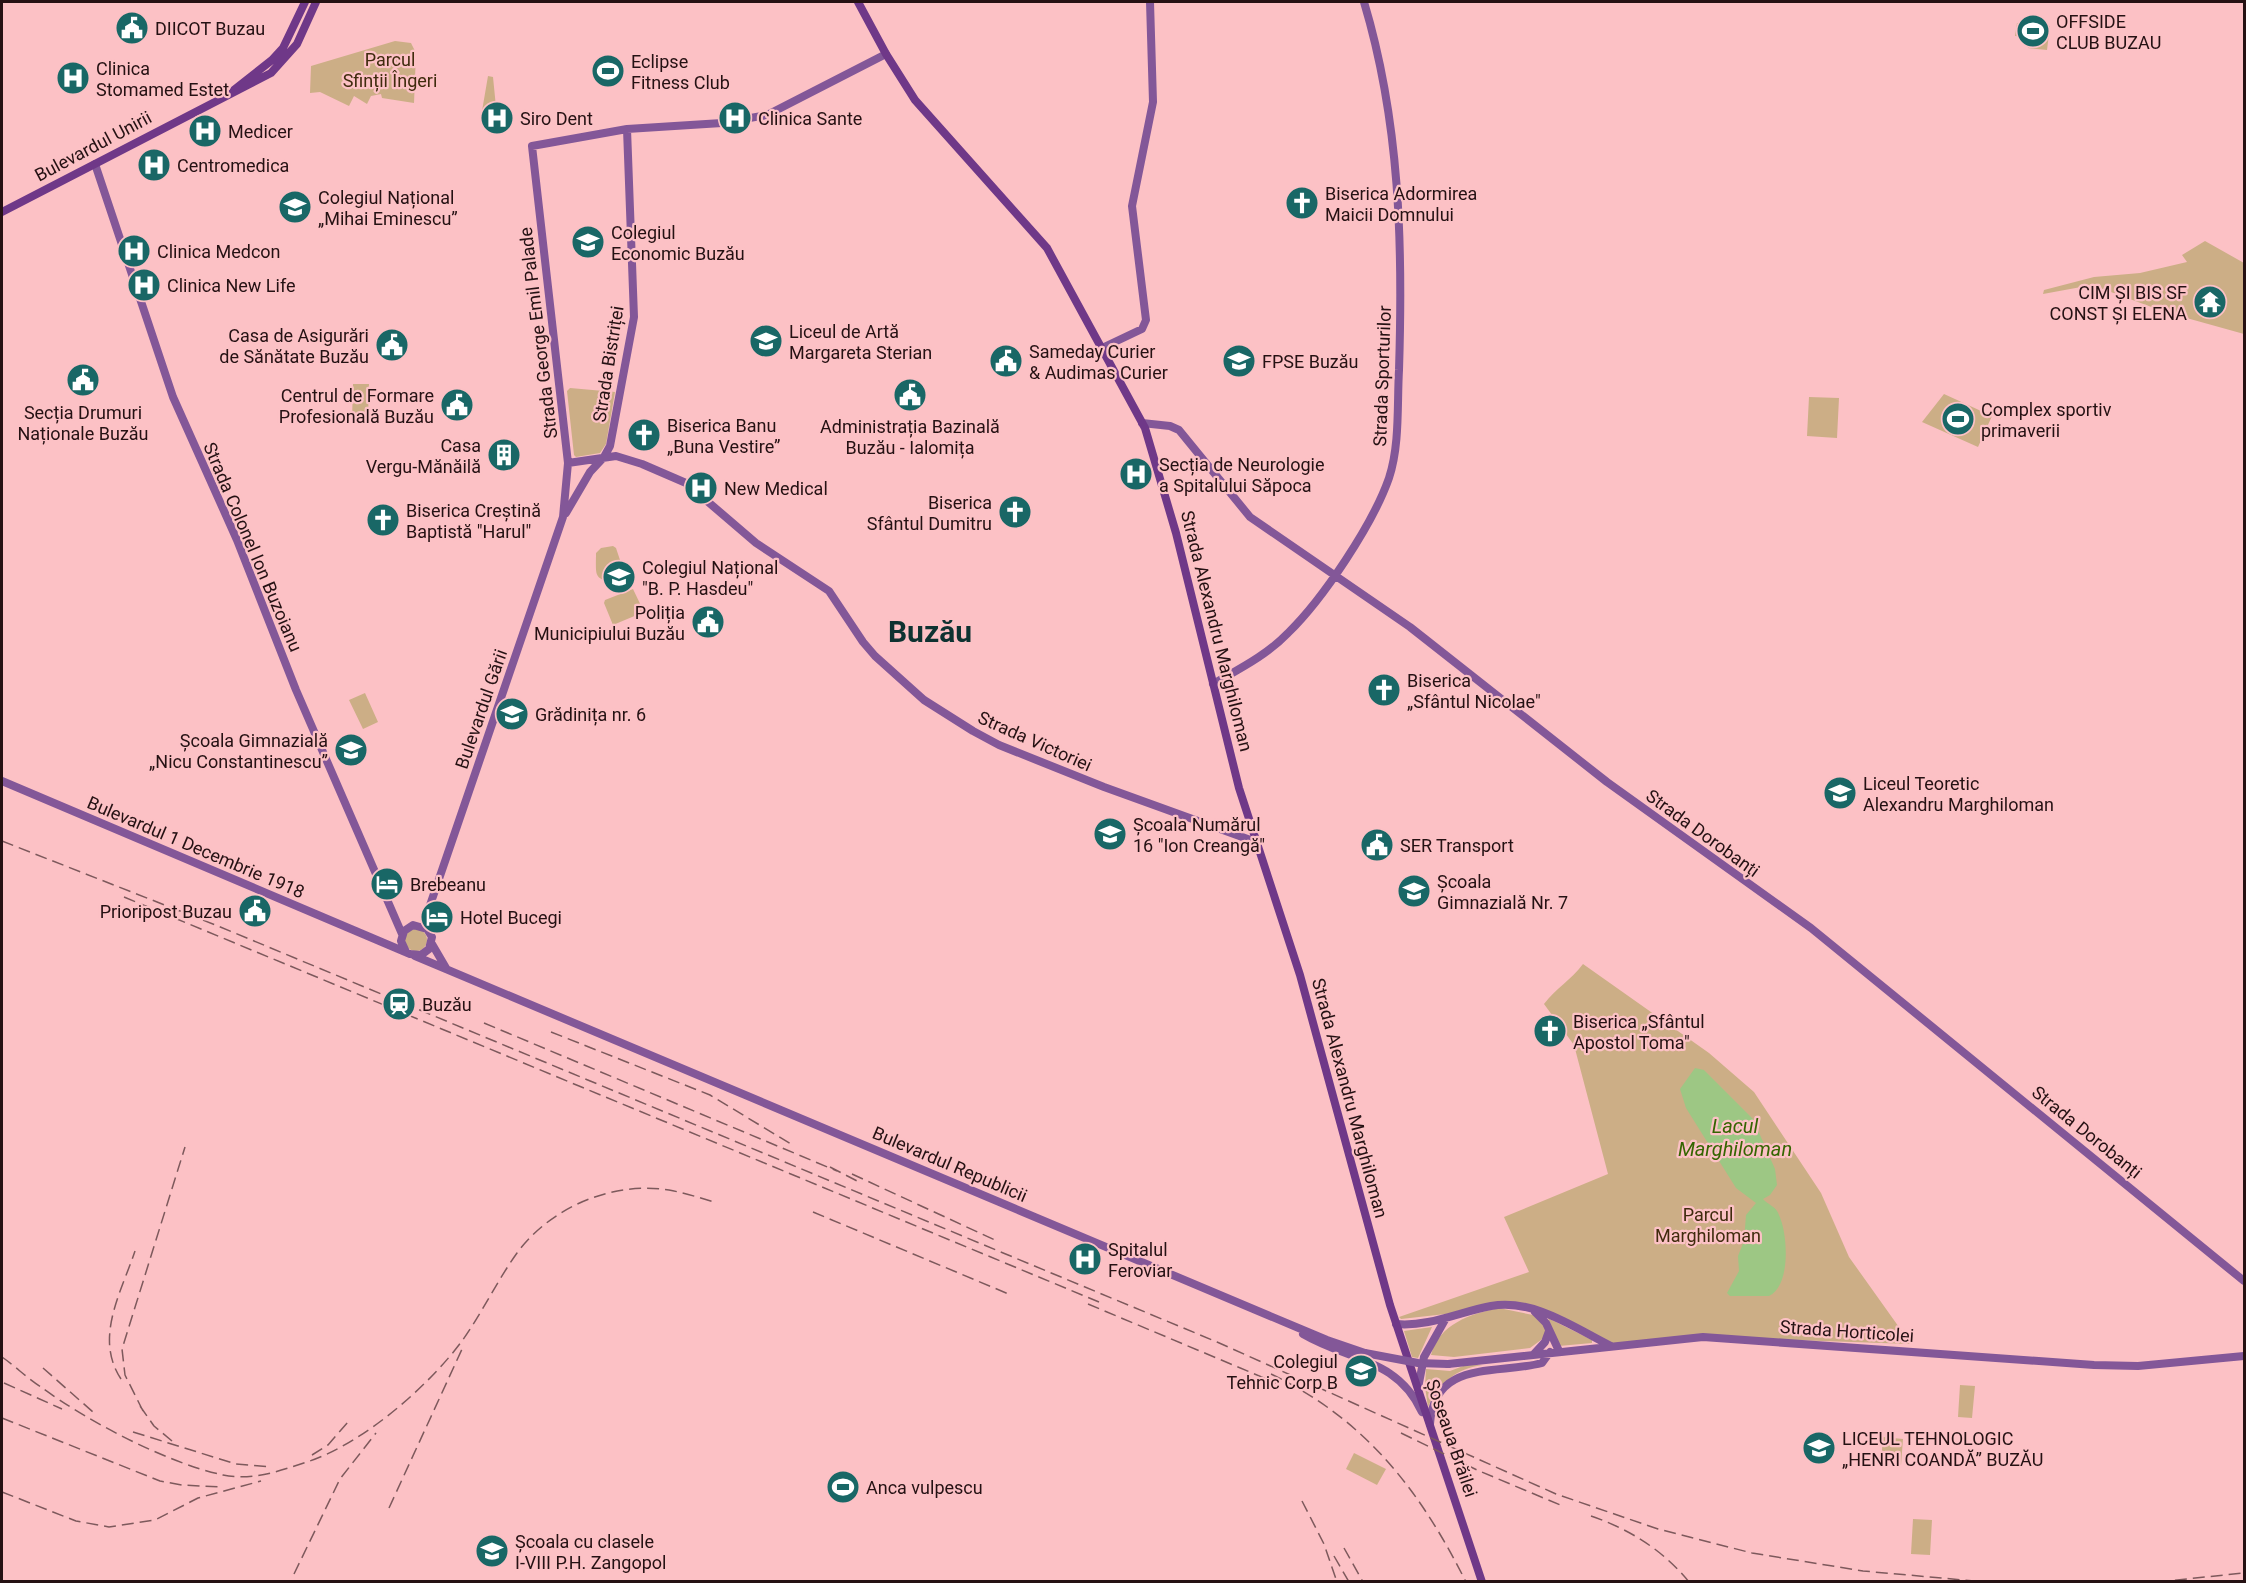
<svg xmlns="http://www.w3.org/2000/svg" width="2246" height="1583" font-family="Roboto,sans-serif">
<style>
.green{fill:#ccae86}
.water{fill:#9dc784}
.lines{fill:none;stroke-linecap:round;stroke-linejoin:round}
.secondary{stroke:#835798;stroke-width:8}
.primary{stroke:#6f3888;stroke-width:8}
.rail{stroke:#7d595c;stroke-width:1.5;stroke-dasharray:12 6;stroke-linecap:butt}
.secondary-bridge{stroke:#835798;stroke-width:8}
.labels{text-anchor:middle;dominant-baseline:central;stroke-width:4.5;stroke-linejoin:round;paint-order:stroke}
.poi-label{font-size:18px;fill:#251113;stroke:#fcc1c5;text-anchor:start}
.park-label{font-size:18px;fill:#3f2b0d;stroke:#fcc1c5}
.street-label{font-size:18px;fill:#251113;stroke:#fcc1c5}
.water-label{font-size:20px;font-style:italic;fill:#356501;stroke:#fcc1c5}
.town-label{font-size:30px;font-weight:bold;fill:#0e3231;stroke:#fcc1c5}
</style>
<rect width="100%" height="100%" fill="#fcc1c5"/>
<path class="green" d="M2017,23L2050,26L2047,50L2028,48L2029,37L2015,36Z
M395,41L411,43L416,53L414,103L382,98L381,94L371,96L367,104L354,96L349,106L320,92L310,93L311,66Z
M488,76L493,77L496,107L493,112L484,114L482,111Z
M2205,241L2244,263V334L2165,312L2092,285L2043,294L2044,290L2094,277L2140,273L2187,262L2182,255Z
M353,384H369L368,421L352,420Z
M570,388L615,392L606,444L600,453L576,457L574,455L567,391Z
M1944,394L1992,416L1978,447L1922,422Z
M1809,397L1839,398L1837,438L1807,436Z
M613,546L616,548L626,578L618,584C593,578 596,578 596,553L601,548Z
M633,589L644,612L613,625L604,603L605,600Z
M365,693L378,722L363,729L349,700Z
M405 940a11 11 0 1 1 22 0a11 11 0 1 1-22 0Z
M1583,964L1709,1053L1754,1092L1821,1193L1849,1257L1911,1344L1703,1337L1613,1346L1558,1319L1517,1306L1401,1319L1399,1317L1529,1272L1504,1217L1608,1174L1574,1045L1544,1004C1555,989 1571,980 1583,964Z
M1499,1308L1533,1315L1545,1326V1337L1530,1348L1454,1357L1431,1355C1439,1324 1470,1314 1499,1308Z
M1548,1318L1592,1340V1343L1559,1346Z
M1432,1327L1418,1358L1412,1357L1404,1331Z
M1466,1365H1483C1457,1368 1439,1383 1428,1407L1425,1387L1426,1369L1450,1371Z
M1960,1385L1975,1386L1972,1418L1958,1417Z
M1883,1437L1903,1439L1901,1465L1881,1463Z
M1354,1453L1386,1469L1377,1485L1346,1469Z
M1913,1519L1932,1520L1930,1555L1911,1554Z"/>
<path class="water" d="M1695,1068L1704,1070L1753,1119L1775,1169L1777,1185L1770,1195L1763,1199C1768,1205 1776,1206 1779,1215C1788,1234 1791,1286 1769,1296H1730L1727,1293L1739,1271L1738,1256L1744,1241L1746,1215L1756,1203L1736,1188L1686,1108L1680,1089Z"/>
<g class="lines">
<path class="secondary" d="M95,164L173,397L237,540L296,690L402,934
M1102,348L1142,329L1146,320L1132,206L1153,102L1150,2
M1142,423L1170,426L1179,430L1250,517L1410,627L1607,782L1811,928L2244,1281
M568,463L616,456L642,464L686,483L756,543L829,591L863,642L875,656L924,700L973,731L999,745L1104,787L1256,842
M566,513L590,472L604,457L610,446L634,317L627,129
M1213,684C1239,669 1267,655 1288,633C1323,599 1373,524 1389,478C1400,445 1397,404 1399,370C1403,245 1400,122 1364,2
M2,781L410,954L421,955L429,949L432,937L427,929L413,925L404,931L401,941L406,952
M427,929L428,911L563,517L568,463L532,146L627,129L722,123L767,115L886,54
M432,944L446,968
M415,956L1327,1340L1365,1353
M1535,1312L1546,1323L1559,1351
M1396,1324C1429,1327 1459,1312 1491,1306C1533,1298 1575,1328 1611,1346
M1303,1334C1349,1361 1397,1358 1422,1412
M1534,1354L1545,1342L1549,1331
M1448,1364L1703,1337L2094,1365L2138,1366L2244,1356
M1418,1388L1424,1357L1446,1318
M1430,1424C1434,1359 1497,1375 1542,1363L1550,1352"/>
<path class="primary" d="M858,2L886,54L915,100L1047,248L1145,428L1176,533L1239,788L1300,975L1390,1305L1482,1582
M234,90L272,60L283,48L305,2
M2,212L271,73L297,44L316,2"/>
<path class="rail" d="M2,841L218,926L1217,1342L1556,1494L1658,1529L1752,1553L1863,1571L1986,1582
M124,897L1099,1302
M484,1023L837,1171
M551,1032L710,1095L791,1144
M830,1167L859,1182
M852,1174L997,1241
M813,1212L1011,1295
M1088,1304L1276,1383
M2,1357C15,1366 27,1378 41,1387C87,1421 167,1463 223,1475C253,1481 279,1471 307,1462C362,1444 427,1388 462,1341C482,1313 497,1281 517,1253C551,1207 612,1181 669,1190C685,1193 701,1198 717,1203
M43,1368L93,1412
M1271,1374C1365,1419 1420,1490 1466,1582
M121,1379C94,1338 121,1293 135,1251
M4,1383L62,1409
M140,1406L154,1426L172,1441
M143,1411L125,1375L122,1349L185,1147
M2,1418L160,1481L182,1485L222,1487
M133,1432L236,1464L272,1467
M1401,1433L1477,1470L1565,1507
M312,1455L328,1445L348,1422
M2,1492L76,1521L109,1527L155,1520L198,1498L261,1481
M1302,1501L1324,1544L1337,1582
M389,1508L463,1347
M1591,1516C1629,1529 1663,1550 1689,1582
M1344,1548L1363,1582
M1334,1556L1349,1582
M294,1574L340,1479L376,1433
M2157,1582L2244,1573"/>
<path class="secondary-bridge" d="M1365,1353L1418,1363L1448,1364"/>
</g>
<defs>
<g id="civic-disc" transform="scale(1.725)"><circle r="9.5" fill="#196766" stroke="#fcc1c5"/><path d="M-.6-6.5H3V-4.5H.6V-3L4-1V1h2V6H-6V1h2V-1L-.6-3ZM-1.2 2.5V6h2.4V2.5Z" fill="#fff"/></g>
<g id="stadium-disc" transform="scale(1.725)"><circle r="9.5" fill="#196766" stroke="#fcc1c5"/><path d="M0-5a6.5 5 0 1 0 0 10a6.5 5 0 1 0 0-10ZM-3.5-1.8h7v3.6h-7Z" fill="#fff"/></g>
<g id="hospital-disc" transform="scale(1.725)"><circle r="9.5" fill="#196766" stroke="#fcc1c5"/><path d="M-5-5h3v3.5h4V-5h3V5h-3V1.5h-4V5h-3Z" fill="#fff"/></g>
<g id="church-disc" transform="scale(1.725)"><circle r="9.5" fill="#196766" stroke="#fcc1c5"/><path d="M-1.2-6h2.4v3.5h3.3v2.4h-3.3V6h-2.4V-.1h-3.3v-2.4h3.3Z" fill="#fff"/></g>
<g id="university-disc" transform="scale(1.725)"><circle r="9.5" fill="#196766" stroke="#fcc1c5"/><path d="M0-5L7-2L0 1L-7-2ZM-4 1L0 2.5L4 1V4Q0 6-4 4Z" fill="#fff"/></g>
<g id="temple-disc" transform="scale(1.725)"><circle r="9.5" fill="#196766" stroke="#fcc1c5"/><path d="M0-6L5-2H3V0L6.5 2.5H4V6H1.5V3h-3V6H-4V2.5H-6.5L-3 0V-2H-5Z" fill="#fff"/></g>
<g id="building-disc" transform="scale(1.725)"><circle r="9.5" fill="#196766" stroke="#fcc1c5"/><path d="M-4-6H4V6H1V3H-1V6H-4ZM-2.5-4.3h1.7v1.8h-1.7ZM.8-4.3h1.7v1.8H.8ZM-2.5-1h1.7V.8h-1.7ZM.8-1h1.7V.8H.8Z" fill="#fff"/></g>
<g id="school-disc" transform="scale(1.725)"><circle r="9.5" fill="#196766" stroke="#fcc1c5"/><path d="M0-5L7-2L0 1L-7-2ZM-4 1L0 2.5L4 1V4Q0 6-4 4Z" fill="#fff"/></g>
<g id="hotel-disc" transform="scale(1.725)"><circle r="9.5" fill="#196766" stroke="#fcc1c5"/><path d="M-6-4.5h1.5V1H6V5H4.5V3h-9V5H-6ZM-4 0a1.8 1.8 0 1 1 3.6 0ZM.5 0V-2.5h3Q6-2.5 6 0Z" fill="#fff"/></g>
<g id="station-disc" transform="scale(1.725)"><circle r="9.5" fill="#196766" stroke="#fcc1c5"/><path d="M-3-6H3Q5-6 5-4V2Q5 4 3 4L4.5 6H3L1.5 4h-3L-3 6H-4.5L-3 4Q-5 4-5 2V-4Q-5-6-3-6ZM-3.5-4v3h7v-3ZM-3.5 1v1.5H-2V1ZM2 1v1.5H3.5V1Z" fill="#fff"/></g>
</defs>
<g fill-rule="evenodd">
<use href="#civic-disc" x="132" y="28"/>
<use href="#stadium-disc" x="2033" y="31"/>
<use href="#stadium-disc" x="608" y="71"/>
<use href="#hospital-disc" x="73" y="78"/>
<use href="#hospital-disc" x="497" y="118"/>
<use href="#hospital-disc" x="735" y="118"/>
<use href="#hospital-disc" x="205" y="131"/>
<use href="#hospital-disc" x="154" y="165"/>
<use href="#church-disc" x="1302" y="203"/>
<use href="#university-disc" x="295" y="207"/>
<use href="#university-disc" x="588" y="242"/>
<use href="#hospital-disc" x="134" y="251"/>
<use href="#hospital-disc" x="144" y="285"/>
<use href="#temple-disc" x="2210" y="302"/>
<use href="#university-disc" x="766" y="341"/>
<use href="#civic-disc" x="392" y="345"/>
<use href="#civic-disc" x="1006" y="361"/>
<use href="#university-disc" x="1239" y="361"/>
<use href="#civic-disc" x="83" y="380"/>
<use href="#civic-disc" x="910" y="395"/>
<use href="#civic-disc" x="457" y="405"/>
<use href="#stadium-disc" x="1958" y="419"/>
<use href="#church-disc" x="644" y="435"/>
<use href="#building-disc" x="504" y="455"/>
<use href="#hospital-disc" x="1136" y="474"/>
<use href="#hospital-disc" x="701" y="488"/>
<use href="#church-disc" x="1015" y="512"/>
<use href="#church-disc" x="383" y="520"/>
<use href="#university-disc" x="619" y="577"/>
<use href="#civic-disc" x="708" y="622"/>
<use href="#church-disc" x="1384" y="690"/>
<use href="#school-disc" x="512" y="714"/>
<use href="#school-disc" x="351" y="750"/>
<use href="#school-disc" x="1840" y="793"/>
<use href="#school-disc" x="1110" y="834"/>
<use href="#civic-disc" x="1377" y="845"/>
<use href="#hotel-disc" x="387" y="884"/>
<use href="#school-disc" x="1414" y="891"/>
<use href="#civic-disc" x="255" y="911"/>
<use href="#hotel-disc" x="437" y="917"/>
<use href="#station-disc" x="399" y="1004"/>
<use href="#church-disc" x="1550" y="1031"/>
<use href="#hospital-disc" x="1085" y="1259"/>
<use href="#school-disc" x="1361" y="1371"/>
<use href="#school-disc" x="1819" y="1448"/>
<use href="#stadium-disc" x="843" y="1487"/>
<use href="#school-disc" x="492" y="1551"/>
</g>
<g class="labels">
<g class="poi-label">
<text x="2056" y="21">OFFSIDE<tspan x="2056" dy="21">CLUB BUZAU</tspan></text>
<text x="155" y="28">DIICOT Buzau</text>
<text x="631" y="61">Eclipse<tspan x="631" dy="21">Fitness Club</tspan></text>
<text x="96" y="68">Clinica<tspan x="96" dy="21">Stomamed Estet</tspan></text>
<text x="520" y="118">Siro Dent</text>
<text x="758" y="118">Clinica Sante</text>
<text x="228" y="131">Medicer</text>
<text x="177" y="165">Centromedica</text>
<text x="1325" y="193">Biserica Adormirea<tspan x="1325" dy="21">Maicii Domnului</tspan></text>
<text x="318" y="197">Colegiul Național<tspan x="318" dy="21">„Mihai Eminescu”</tspan></text>
<text x="611" y="232">Colegiul<tspan x="611" dy="21">Economic Buzău</tspan></text>
<text x="157" y="251">Clinica Medcon</text>
<text x="167" y="285">Clinica New Life</text>
<text x="2187" y="292" text-anchor="end">CIM ȘI BIS SF<tspan x="2187" dy="21">CONST ȘI ELENA</tspan></text>
<text x="789" y="331">Liceul de Artă<tspan x="789" dy="21">Margareta Sterian</tspan></text>
<text x="369" y="335" text-anchor="end">Casa de Asigurări<tspan x="369" dy="21">de Sănătate Buzău</tspan></text>
<text x="1029" y="351">Sameday Curier<tspan x="1029" dy="21">&amp; Audimas Curier</tspan></text>
<text x="1262" y="361">FPSE Buzău</text>
<text x="434" y="395" text-anchor="end">Centrul de Formare<tspan x="434" dy="21">Profesională Buzău</tspan></text>
<text x="1981" y="409">Complex sportiv<tspan x="1981" dy="21">primaverii</tspan></text>
<text x="83" y="412" text-anchor="middle">Secția Drumuri<tspan x="83" dy="21">Naționale Buzău</tspan></text>
<text x="667" y="425">Biserica Banu<tspan x="667" dy="21">„Buna Vestire”</tspan></text>
<text x="910" y="426" text-anchor="middle">Administrația Bazinală<tspan x="910" dy="21">Buzău - Ialomița</tspan></text>
<text x="481" y="445" text-anchor="end">Casa<tspan x="481" dy="21">Vergu-Mănăilă</tspan></text>
<text x="1159" y="464">Secția de Neurologie<tspan x="1159" dy="21">a Spitalului Săpoca</tspan></text>
<text x="724" y="488">New Medical</text>
<text x="992" y="502" text-anchor="end">Biserica<tspan x="992" dy="21">Sfântul Dumitru</tspan></text>
<text x="406" y="510">Biserica Creștină<tspan x="406" dy="21">Baptistă "Harul"</tspan></text>
<text x="642" y="567">Colegiul Național<tspan x="642" dy="21">"B. P. Hasdeu"</tspan></text>
<text x="685" y="612" text-anchor="end">Poliția<tspan x="685" dy="21">Municipiului Buzău</tspan></text>
<text x="1407" y="680">Biserica<tspan x="1407" dy="21">„Sfântul Nicolae"</tspan></text>
<text x="535" y="714">Grădinița nr. 6</text>
<text x="328" y="740" text-anchor="end">Școala Gimnazială<tspan x="328" dy="21">„Nicu Constantinescu”</tspan></text>
<text x="1863" y="783">Liceul Teoretic<tspan x="1863" dy="21">Alexandru Marghiloman</tspan></text>
<text x="1133" y="824">Școala Numărul<tspan x="1133" dy="21">16 "Ion Creangă"</tspan></text>
<text x="1400" y="845">SER Transport</text>
<text x="1437" y="881">Școala<tspan x="1437" dy="21">Gimnazială Nr. 7</tspan></text>
<text x="410" y="884">Brebeanu</text>
<text x="232" y="911" text-anchor="end">Prioripost Buzau</text>
<text x="460" y="917">Hotel Bucegi</text>
<text x="422" y="1004">Buzău</text>
<text x="1573" y="1021">Biserica „Sfântul<tspan x="1573" dy="21">Apostol Toma"</tspan></text>
<text x="1108" y="1249">Spitalul<tspan x="1108" dy="21">Feroviar</tspan></text>
<text x="1338" y="1361" text-anchor="end">Colegiul<tspan x="1338" dy="21">Tehnic Corp B</tspan></text>
<text x="1842" y="1438">LICEUL TEHNOLOGIC<tspan x="1842" dy="21">„HENRI COANDĂ” BUZĂU</tspan></text>
<text x="866" y="1487">Anca vulpescu</text>
<text x="515" y="1541">Școala cu clasele<tspan x="515" dy="21">I-VIII P.H. Zangopol</tspan></text>
</g>
<g class="park-label">
<text x="390" y="59">Parcul<tspan x="390" dy="21">Sfinții Îngeri</tspan></text>
<text x="1708" y="1214">Parcul<tspan x="1708" dy="21">Marghiloman</tspan></text>
</g>
<g class="street-label">
<text transform="translate(93 146) rotate(-28)">Bulevardul Unirii</text>
<text transform="translate(538 333) rotate(-97)">Strada George Emil Palade</text>
<text transform="translate(608 364) rotate(-81)">Strada Bistriței</text>
<text transform="translate(1382 376) rotate(-88)">Strada Sporturilor</text>
<text transform="translate(253 547) rotate(67)">Strada Colonel Ion Buzoianu</text>
<text transform="translate(1217 631) rotate(76)">Strada Alexandru Marghiloman</text>
<text transform="translate(481 709) rotate(-71)">Bulevardul Gării</text>
<text transform="translate(1035 741) rotate(24)">Strada Victoriei</text>
<text transform="translate(1703 833) rotate(36)">Strada Dorobanți</text>
<text transform="translate(196 847) rotate(23)">Bulevardul 1 Decembrie 1918</text>
<text transform="translate(1350 1098) rotate(75)">Strada Alexandru Marghiloman</text>
<text transform="translate(2087 1132) rotate(39)">Strada Dorobanți</text>
<text transform="translate(950 1164) rotate(23)">Bulevardul Republicii</text>
<text transform="translate(1847 1331) rotate(4)">Strada Horticolei</text>
<text transform="translate(1452 1438) rotate(71)">Șoseaua Brăilei</text>
</g>
<g class="water-label">
<text x="1735" y="1126">Lacul<tspan x="1735" dy="23">Marghiloman</tspan></text>
</g>
<g class="town-label">
<text x="930" y="631">Buzău</text>
</g>
</g>
<rect width="2246" height="1583" fill="none" stroke="#251113" stroke-width="6"/>
</svg>
